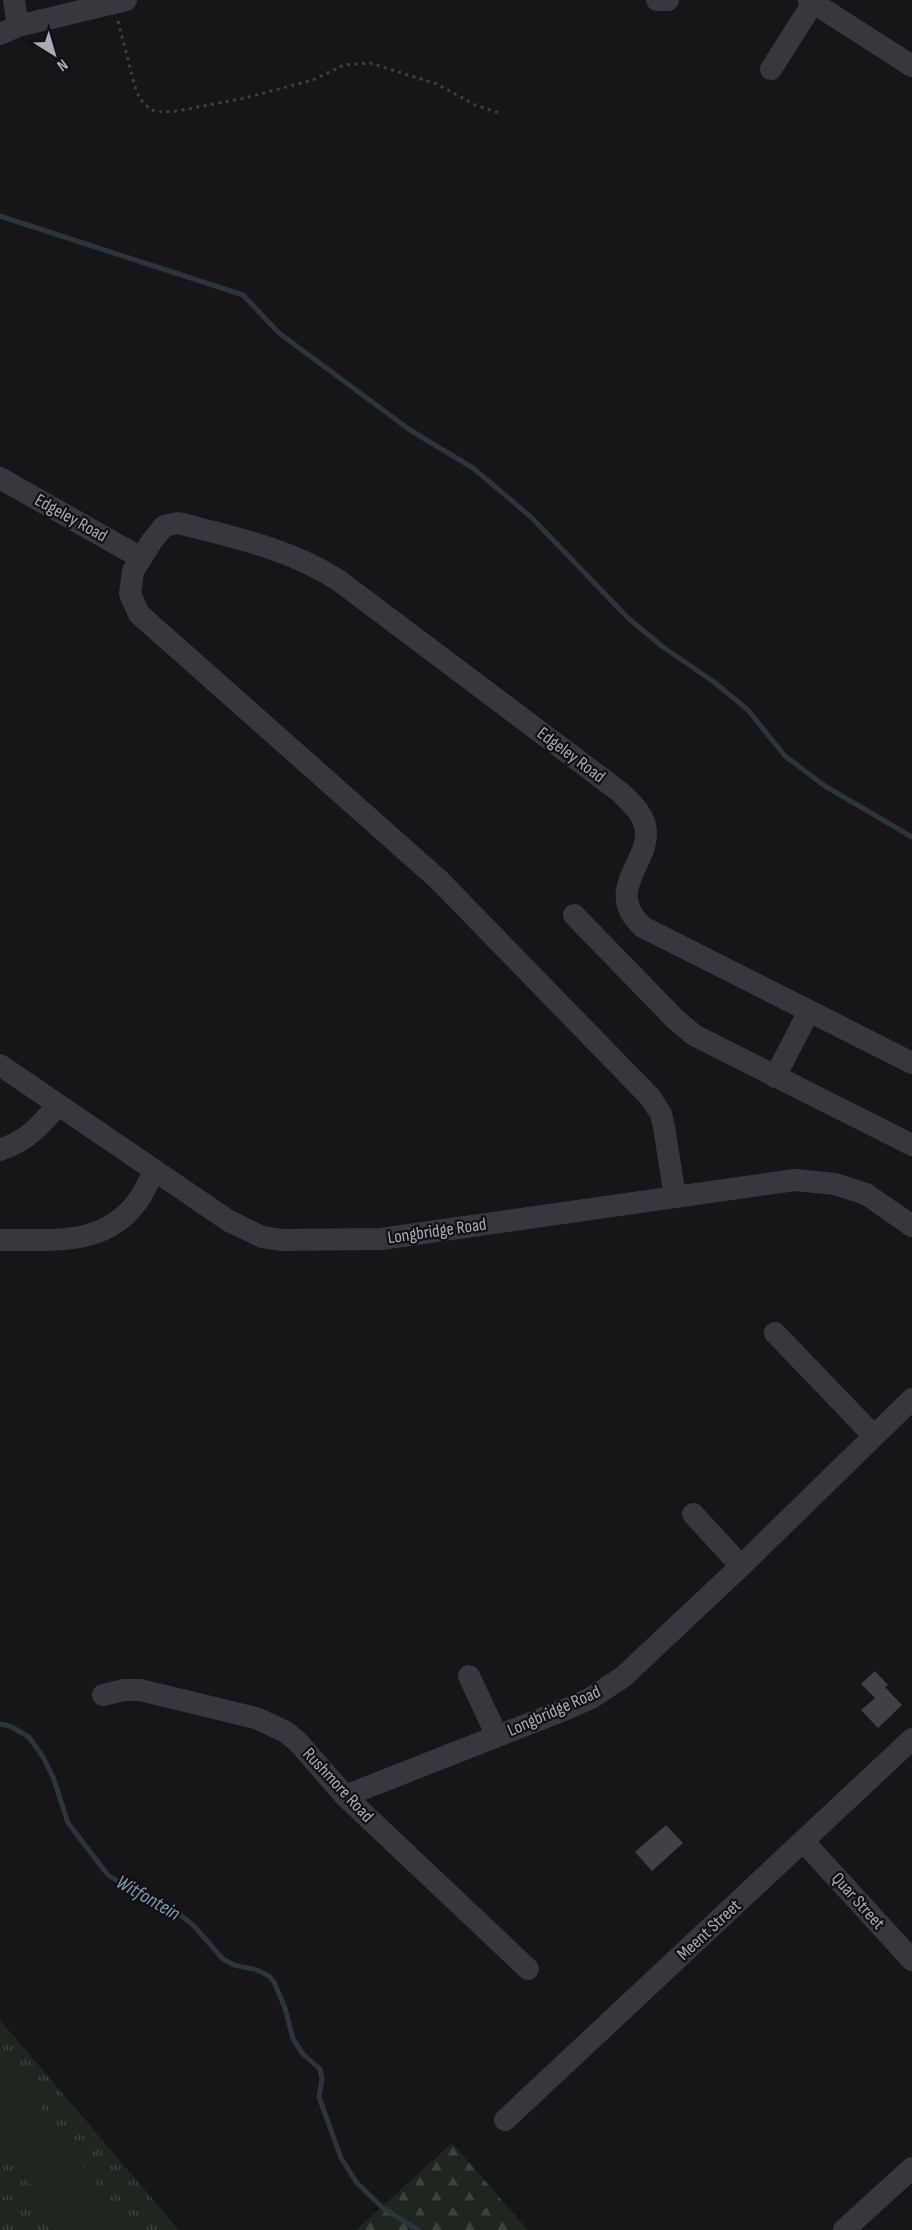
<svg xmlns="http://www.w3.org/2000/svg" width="912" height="2230" font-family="'Sofia Sans Condensed',sans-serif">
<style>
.grass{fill:url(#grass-tufts)}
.forest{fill:url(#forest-firs)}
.park{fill:#1e261f}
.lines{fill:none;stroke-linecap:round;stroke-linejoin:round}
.stream{stroke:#2c353c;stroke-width:5}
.building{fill:#404145}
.path{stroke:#3d3f44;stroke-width:3;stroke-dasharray:3 4.5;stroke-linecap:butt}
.minor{stroke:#37383d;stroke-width:22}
.labels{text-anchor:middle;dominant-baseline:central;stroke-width:4.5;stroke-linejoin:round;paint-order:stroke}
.street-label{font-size:18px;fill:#a8adb8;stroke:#111113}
.water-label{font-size:20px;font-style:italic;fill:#7f9bb3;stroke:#111113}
</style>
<defs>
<pattern id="grass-tufts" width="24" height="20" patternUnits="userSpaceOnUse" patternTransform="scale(1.5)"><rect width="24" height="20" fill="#1e261f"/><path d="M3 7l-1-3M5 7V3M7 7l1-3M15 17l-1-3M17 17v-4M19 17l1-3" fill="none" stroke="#3c433d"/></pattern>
<pattern id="forest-firs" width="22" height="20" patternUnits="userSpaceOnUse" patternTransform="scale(1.5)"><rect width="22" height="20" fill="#1e261f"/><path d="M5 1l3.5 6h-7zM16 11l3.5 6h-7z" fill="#3c433d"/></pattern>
</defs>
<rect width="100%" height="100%" fill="#161618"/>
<path class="grass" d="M0,2020L179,2230H0Z"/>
<path class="forest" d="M452,2143L528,2230H356Z"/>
<path class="park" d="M0,2046L52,2124L130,2230H60L11,2156L0,2135Z"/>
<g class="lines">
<path class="stream" d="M0,216L243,295L279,333L410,430L473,468L531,517L628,618L663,647L714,682L748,710L785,756L825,786L912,837
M0,1724L10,1726L29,1737L43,1757L53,1777L68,1823L108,1875L153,1903L179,1914L193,1925L223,1959L234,1965L257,1970L269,1976L274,1982L285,2008L293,2039L303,2054L320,2069L322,2079L319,2097L341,2158L357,2183L383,2208L418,2230"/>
</g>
<path class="building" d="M875,1671L888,1685L885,1687L902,1705L878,1728L861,1710L875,1698L861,1684Z
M666,1825L683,1843L652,1871L635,1852Z"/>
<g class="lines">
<path class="path" d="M118,21L135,87L140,99L151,110L163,112L177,111L245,98L313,80L344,65L370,63L437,84L475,105L500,113"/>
<path class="minor" d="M14,0L18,26
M657,0H668
M809,0L912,66
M0,34L18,26L126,0
M771,69L813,3
M0,478L141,558
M574,915L675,1019L694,1035L912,1145
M0,1065L229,1221L262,1237L282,1240L381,1239L795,1180L835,1184L866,1194L912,1226
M775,1077L809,1011
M0,1150C28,1140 39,1127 58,1105
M675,1197L664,1127L661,1114L650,1097L439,880L139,614L130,594L133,571L152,541L164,526L178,523C233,537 290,549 338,580L620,792C630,802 641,811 645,825C654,861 601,889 643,927L912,1063
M0,1240C51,1239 106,1248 139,1199C145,1190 149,1180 155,1171
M775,1333L874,1436
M693,1514L741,1566
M469,1676L497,1736
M103,1695L124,1690H140L256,1718L286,1732L298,1742L345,1796L528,1969
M345,1796L569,1708L591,1698L623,1677L741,1566L912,1399
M804,1842L912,1960
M505,2120L912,1739
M844,2230L912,2168"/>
</g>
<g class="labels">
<g class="street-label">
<text transform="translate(71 518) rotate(29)">Edgeley Road</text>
<text transform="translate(571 755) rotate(37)">Edgeley Road</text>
<text transform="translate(437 1231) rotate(-8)">Longbridge Road</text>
<text transform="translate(554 1711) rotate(-24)">Longbridge Road</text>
<text transform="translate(338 1785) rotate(47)">Rushmore Road</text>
<text transform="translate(858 1901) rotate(48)">Quar Street</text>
<text transform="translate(709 1930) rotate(-43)">Meent Street</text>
</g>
<g class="water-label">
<text transform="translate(148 1898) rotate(30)">Witfontein</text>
</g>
</g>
<g transform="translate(54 54) rotate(143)" stroke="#111113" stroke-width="4.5" paint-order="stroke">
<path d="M0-4.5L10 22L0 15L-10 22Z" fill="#a8adb8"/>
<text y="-9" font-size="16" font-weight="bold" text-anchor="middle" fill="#a8adb8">N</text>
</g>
</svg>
